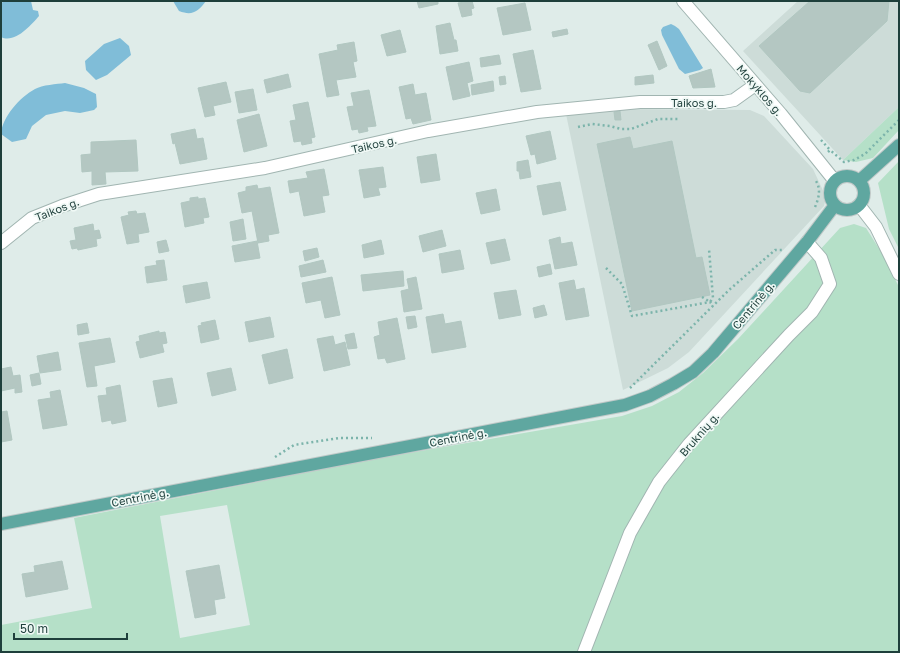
<svg xmlns="http://www.w3.org/2000/svg" width="900" height="653" font-family="'Golos Text',sans-serif">
<style>
.built{fill:#cddcd8}
.green{fill:#b5e0c8;fill-rule:evenodd}
.water{fill:#80bdd8}
.building{fill:#b4c7c2;stroke:#b1c7c1}
.lines{fill:none;stroke-linecap:round;stroke-linejoin:round}
.minor-casing{stroke:#a1b5b1;stroke-width:14}
.major-casing{stroke:#c0c9c8;stroke-width:14}
.path{stroke:#7cb4ab;stroke-width:2.5;stroke-dasharray:2 3;stroke-linecap:butt}
.minor{stroke:#fff;stroke-width:12}
.major{stroke:#5fa7a0;stroke-width:12}
.labels{text-anchor:middle;dominant-baseline:central;stroke-width:3.5;stroke-linejoin:round;paint-order:stroke}
.street-label{font-size:11px;fill:#1e3f3b;stroke:#f0f9f6}
</style>
<rect width="100%" height="100%" fill="#dfece9"/>
<path class="built" d="M798,1H899V107L843,160L743,51Z
M622,109L750,110L764,116L813,169L826,197L824,206L689,352L668,368L623,390L566,114Z"/>
<path class="green" d="M899,107V130L873,158L856,162L843,160Z
M899,161V249L889,229L878,183Z
M854,224L866,228L883,255L899,287V652H1V625L92,608L74,518L380,458L622,416L652,406L679,392L703,373L738,339L840,228ZM227,505L250,625L180,638L160,516Z"/>
<path class="water" d="M5,1H31L33,10L38,11L39,16C31,25 15,44 1,37V3Z
M173,1H206C198,12 192,16 179,11Z
M671,24L675,26L679,29L703,68L700,70L685,74L679,69L662,35L661,30L663,27Z
M120,38L129,46L131,55L107,75L96,80L86,70L85,61L104,44Z
M65,83L84,88L96,94L97,107L94,110L80,113L65,111L46,115L32,126L26,139L12,142L1,134C2,117 20,97 35,89C42,85 57,84 65,83Z"/>
<path class="building" d="M417,1H438V4L419,8Z
M472,1L474,8L471,9L472,15L462,17L458,3Z
M810,1H889L887,21L810,93L800,91L759,46Z
M525,3L531,30L503,35L497,8Z
M450,23L454,40H456L458,51L440,54L436,26Z
M567,29L568,34L553,37L552,32Z
M400,30L406,52L387,56L381,35Z
M657,41L667,66L659,70L648,45Z
M354,42L357,61L353,62L356,77L336,80L339,95L327,97L319,54L338,50L337,45Z
M533,50L541,89L521,92L513,54Z
M499,55L501,64L481,67L480,58Z
M469,62L473,81L467,83L470,96L453,100L446,67Z
M711,69L715,87L693,88L689,76Z
M288,74L291,87L267,93L264,80Z
M653,75L654,83L635,85V77Z
M505,76L506,84L500,85L499,77Z
M493,81L494,91L472,95L471,85Z
M226,82L231,102L213,106L215,115L205,117L198,88Z
M413,84L415,95L426,93L431,120L413,124L411,118L406,119L399,87Z
M253,89L257,110L239,113L235,92Z
M369,90L376,126L367,127L368,131L359,133L358,129L352,130L347,107L354,106L351,93Z
M308,102L315,137L311,138L312,143L302,145L301,141L294,142L290,121L296,120L293,105Z
M620,111L621,120H615L614,112Z
M259,114L267,146L244,152L237,120Z
M195,129L197,139L203,138L207,159L180,164L175,143L173,144L171,134Z
M550,131L556,159L537,164L535,154L531,155L526,136Z
M630,137L633,149L672,141L696,258L702,257L710,295L632,311L597,144Z
M136,140L138,171L105,172L106,184L92,185V171L82,172L81,155L91,154V142Z
M436,154L440,180L421,183L417,157Z
M528,160L531,177L520,179L519,171H517V162Z
M383,167L386,187L378,188L380,195L364,198L359,170Z
M324,169L329,195L322,196L325,212L304,216L299,191L290,193L288,181L308,178L306,172Z
M560,182L566,210L543,215L537,186Z
M257,185L258,189L270,187L279,233L268,235L269,241L258,243L252,211L242,213L238,193L246,191V187Z
M496,189L500,210L481,214L476,193Z
M198,197V199L205,198L209,217L203,218L204,223L185,227L181,203L190,201V198Z
M136,211L137,214L145,213L149,232L138,234L139,242L127,244L121,217L129,215L128,212Z
M243,219L246,239L233,241L230,222Z
M93,224L94,231L99,230L101,238L96,239L97,246L78,250L77,248L72,249L70,241L76,240L74,228Z
M442,230L446,246L423,252L419,236Z
M560,237L561,244L572,242L577,265L555,269L549,240Z
M505,239L510,260L491,264L486,243Z
M166,240L169,251L159,253L157,242Z
M381,240L384,254L364,258L362,245Z
M257,241L260,258L235,262L232,246Z
M317,248L319,257L305,261L303,251Z
M460,250L464,269L442,273L439,254Z
M164,260L167,280L147,283L145,267L157,265L156,261Z
M323,260L326,272L301,277L299,266Z
M550,264L552,274L539,277L537,267Z
M403,271L404,286L363,291L361,275Z
M332,277L340,315L325,318L321,300L306,303L302,283Z
M416,277L422,309L404,312L401,291L409,289L407,279Z
M574,280L576,290L584,288L589,316L566,320L559,283Z
M207,282L210,298L186,303L183,286Z
M516,290L521,315L499,319L494,293Z
M544,305L547,315L535,318L533,308Z
M443,314L445,324L461,321L466,347L432,353L426,317Z
M415,316L417,327L408,329L406,317Z
M270,317L274,337L249,342L245,322Z
M397,318L405,359L387,363L385,358L378,359L374,337L380,335L378,322Z
M215,320L219,339L201,343L198,326L202,325L201,323Z
M87,323L89,333L78,335L77,325Z
M159,331V333L165,332L167,343L162,344L164,352L140,358L136,342L140,341L139,336Z
M354,333L357,348L348,349L345,335Z
M333,336L335,345L345,342L350,365L324,371L317,339Z
M110,338L115,362L94,366L97,386L87,387L79,343Z
M287,349L293,378L269,384L262,355Z
M58,352L61,370L40,373L37,356Z
M11,367L13,376L20,375L22,392L15,393V388L1,391V369Z
M231,368L236,390L212,396L207,373Z
M39,373L41,384L32,386L30,375Z
M172,378L177,403L158,407L153,381Z
M120,385L126,421L112,424L111,420L102,422L98,396L107,395L106,388Z
M60,390L67,425L43,429L38,400L51,398L50,392Z
M7,411L12,440L1,442V412Z
M62,561L68,589L26,597L22,574L35,572L34,566Z
M219,565L225,598L214,600L216,614L195,618L186,571Z"/>
<g class="lines">
<g class="minor-casing">
<path id="minor" d="M683,1L781,114L834,180
M859,205L876,227L899,274
M1,243L32,218L62,206L99,194L265,168L428,131L537,112L640,102H724L734,100L755,85
M584,652L630,533L659,482L689,444L789,335L812,312L830,284L821,258L807,242"/>
</g>
<g class="major-casing">
<path id="major" d="M830 193a17 17 0 1 1 34 0a17 17 0 1 1-34 0Z
M859,181L899,145
M1,524L625,405L650,396L673,384L693,372L713,353L807,242L835,205"/>
</g>
<path class="path" d="M578,127L592,124L610,126L621,129H631L658,119H678
M821,140L830,150
M828,152L830,150L844,162L854,160L865,154L899,120
M815,207C819,198 821,189 816,181
M606,268L622,284L632,316L710,302L713,306
M702,297L710,302L713,298L709,249
M630,388L729,290L775,250H782
M275,457L294,445L339,438H372"/>
<use href="#minor" class="minor"/>
<use href="#major" class="major"/>
</g>
<g class="labels">
<g class="street-label">
<text transform="translate(760 90) rotate(49)">Mokyklos g.</text>
<text x="694" y="102">Taikos g.</text>
<text transform="translate(374 144) rotate(-13)">Taikos g.</text>
<text transform="translate(57 209) rotate(-21)">Taikos g.</text>
<text transform="translate(753 305) rotate(-50)">Centrinė g.</text>
<text transform="translate(699 434) rotate(-49)">Bruknių g.</text>
<text transform="translate(458 437) rotate(-11)">Centrinė g.</text>
<text transform="translate(140 497) rotate(-11)">Centrinė g.</text>
</g>
</g>
<rect width="900" height="653" fill="none" stroke="#1e3f3b" stroke-width="4"/>
<path d="M14 633v6h113v-6" fill="none" stroke="#1e3f3b" stroke-width="2"/>
<text x="20" y="633" font-size="12" fill="#1e3f3b" stroke="#f0f9f6" stroke-width="3" paint-order="stroke">50 m</text>
</svg>
